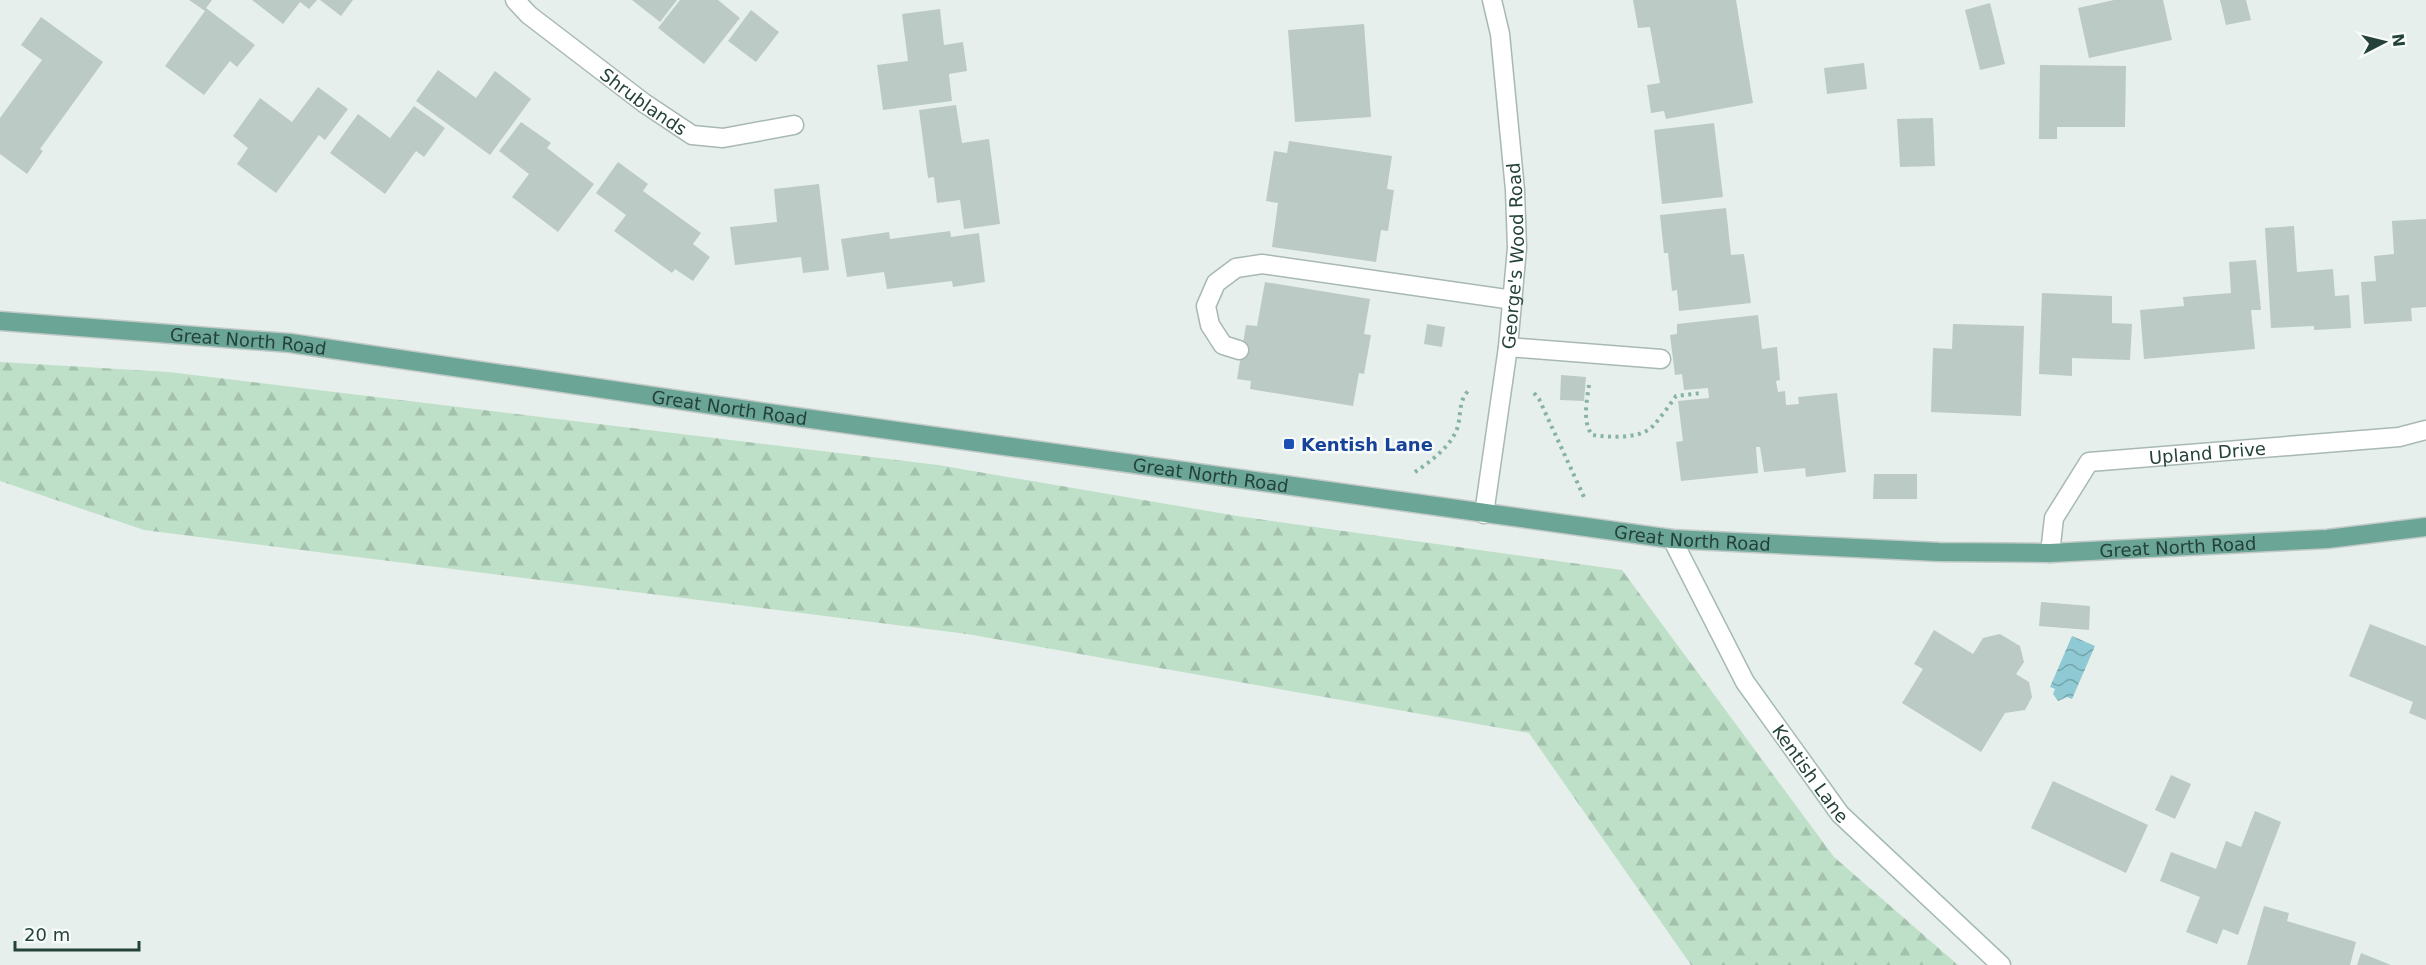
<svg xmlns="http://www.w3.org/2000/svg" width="2426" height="965" font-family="'DejaVu Sans',sans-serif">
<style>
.forest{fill:url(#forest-firs)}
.water{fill:url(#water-waves)}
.building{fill:#bbcac4}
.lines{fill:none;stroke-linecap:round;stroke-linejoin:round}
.service-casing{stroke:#a8b8b2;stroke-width:21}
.minor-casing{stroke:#a8b8b2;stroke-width:21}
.secondary-casing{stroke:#a4bbb3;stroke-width:21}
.primary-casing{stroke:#c2cac8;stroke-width:21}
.path{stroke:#86b3a5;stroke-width:4;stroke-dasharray:3 4.5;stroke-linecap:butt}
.service{stroke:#fff;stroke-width:18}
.minor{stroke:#fff;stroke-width:18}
.secondary{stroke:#fff;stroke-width:18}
.primary{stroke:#6aa596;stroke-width:18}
.transit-dot{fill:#1a4fb4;stroke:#f7fbf9;stroke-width:2}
.labels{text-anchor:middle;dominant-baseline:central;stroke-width:5;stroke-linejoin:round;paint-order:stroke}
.street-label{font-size:18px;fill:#24423a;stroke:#f7fbf9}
.transit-label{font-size:18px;font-weight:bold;fill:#164399;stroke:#f7fbf9;text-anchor:start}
</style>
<defs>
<pattern id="forest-firs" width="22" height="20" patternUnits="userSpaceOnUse" patternTransform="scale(1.5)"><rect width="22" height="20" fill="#bfe0c8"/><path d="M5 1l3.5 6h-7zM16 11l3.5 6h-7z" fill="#a4c1ad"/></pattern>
<pattern id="water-waves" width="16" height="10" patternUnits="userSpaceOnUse" patternTransform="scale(1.5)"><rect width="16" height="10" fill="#8ec9d4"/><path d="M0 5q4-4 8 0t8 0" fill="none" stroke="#74a5ad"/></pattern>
</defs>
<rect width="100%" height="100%" fill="#e6efeb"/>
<path class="forest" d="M0,362L169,372L938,465L1237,516L1622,570L1834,857L1958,965H1691L1529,733L967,634L144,530L0,481Z"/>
<path class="water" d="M2072,636L2095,646L2072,699L2067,697L2058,701L2053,694L2055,689L2050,687Z"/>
<path class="building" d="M189,0H212L206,8L255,45L237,67L230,61L204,95L165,66L205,11Z
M252,0H317L309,9L300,2L283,24Z
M320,0H353L341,16Z
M632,0H677L660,22Z
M680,0H718L740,18L704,64L658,28Z
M1633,0H1736L1753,103L1666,119L1664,111L1651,113L1647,85L1660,83L1650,27L1638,28Z
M2114,0H2163L2172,40L2089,58L2078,8Z
M2220,0H2246L2251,20L2226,25Z
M1990,3L2005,64L1980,70L1965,10Z
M940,9L944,45L963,42L967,71L949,74L952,101L883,110L877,65L908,61L902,14Z
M751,10L779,32L756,62L728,41Z
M41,17L103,62L40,149L43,151L27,174L0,154V118L42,60L21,45Z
M1364,24L1371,117L1295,122L1288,30Z
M1864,63L1867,89L1827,94L1824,68Z
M2040,65L2126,66L2125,127H2057V139H2039Z
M438,70L476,98L495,71L531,99L490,155L416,101Z
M318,87L348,109L325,140L319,135L276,193L237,164L248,148L233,136L260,98L292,122Z
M956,105L962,143L989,139L1000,224L964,229L960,200L937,203L934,177L928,178L919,110Z
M414,106L445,128L424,157L416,151L385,194L330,153L358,114L390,138Z
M1933,118L1935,166L1900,167L1897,119Z
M521,122L551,143L547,148L594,184L558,232L512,197L529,174L499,151Z
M1714,123L1723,197L1662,204L1654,130Z
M1289,141L1392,156L1387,189L1394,190L1388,231L1381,230L1376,262L1272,247L1278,203L1266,201L1274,151L1287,153Z
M618,162L648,184L643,191L701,233L693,244L710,257L693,281L675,269L672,273L614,231L626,215L596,193Z
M819,184L829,270L803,273L801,257L735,265L730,227L777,222L774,189Z
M1726,208L1731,255L1744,254L1751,303L1679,311L1677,290L1672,291L1668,253H1664L1660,215Z
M2426,219V307L2411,308L2412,321L2364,324L2361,282L2376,281L2374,256L2394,254L2392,221Z
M2294,226L2297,272L2333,269L2335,296L2349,295L2351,328L2314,330V326L2271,328L2265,228Z
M950,231L951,237L979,233L985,282L953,287L952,281L887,289L884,272L847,277L841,239L889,232L890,239Z
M2256,260L2261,310H2251L2255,349L2144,359L2140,310L2184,306L2183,297L2231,293L2229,262Z
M1265,282L1370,299L1364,334L1371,335L1364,374L1359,373L1353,406L1250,389L1251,381L1237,379L1246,325L1257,326Z
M2042,293L2112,296V323L2132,324L2130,360L2072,358V376L2039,374Z
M1758,315L1762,349L1777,347L1780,380L1776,381L1778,392L1785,391L1786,405L1799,404L1798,397L1837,393L1846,472L1806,477L1805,468L1764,472L1760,447H1756L1758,473L1681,481L1676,442L1683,441L1678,401L1709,398L1708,388L1684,390L1682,374L1675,375L1670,335L1677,334V324Z
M1427,324L1445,327L1442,347L1424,344Z
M1953,324L2024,326L2021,416L1931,412L1933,348L1952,349Z
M1561,375L1586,377L1584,401L1560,400Z
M1874,474H1917V499H1873Z
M2041,602L2090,606L2089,630L2039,626Z
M2370,624L2426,646V720L2409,713L2413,702L2349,676Z
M1934,630L1973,654L1983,638L2000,634L2020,646L2024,662L2016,674L2029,682L2032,697L2025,710L2005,713L1981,752L1902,703L1923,669L1914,664Z
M2171,775L2191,784L2175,819L2155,810Z
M2053,781L2148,825L2126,873L2031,828Z
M2255,811L2281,822L2238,935L2223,929L2217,944L2186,932L2200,897L2160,881L2171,852L2216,869L2226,841L2241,847Z
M2264,906L2289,913L2287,921L2356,942L2350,965H2247Z
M2361,953L2391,965H2357Z"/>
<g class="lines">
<g class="service-casing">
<path id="service" d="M1508,347L1661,359
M1239,350L1223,345L1210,325L1206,306L1216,283L1236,268L1262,264L1513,300"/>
</g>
<g class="minor-casing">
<g id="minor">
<path id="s1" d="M515,0L529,15L644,103L692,135L723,138L794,125"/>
<path id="s2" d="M1484,514L1508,347L1517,248L1515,190L1500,34L1492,0"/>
<path id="s3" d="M2050,553L2054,518L2089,462L2399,437L2426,430"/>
</g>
</g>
<g class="secondary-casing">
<g id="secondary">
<path id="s4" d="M1672,539L1745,682L1840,814L2001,965"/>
</g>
</g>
<g class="primary-casing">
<g id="primary">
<path id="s5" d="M0,321L290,343L754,411L1672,539L1939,552L2050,553L2327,539L2426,527"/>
</g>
</g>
<path class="path" d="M1589,385C1587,401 1582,421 1592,435C1609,437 1639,440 1653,426C1661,417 1669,406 1676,396L1701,393
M1534,393L1539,399L1584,497
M1415,472C1431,461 1452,446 1458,426C1461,412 1459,400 1469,390"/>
<use href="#service" class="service"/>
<use href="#minor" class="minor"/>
<use href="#secondary" class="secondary"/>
<use href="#primary" class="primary"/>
</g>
<rect class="transit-dot" x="1283" y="438" width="12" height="12" rx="3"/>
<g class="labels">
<g class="street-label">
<text stroke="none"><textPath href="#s1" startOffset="164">Shrublands</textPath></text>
<text stroke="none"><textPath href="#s2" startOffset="260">George's Wood Road</textPath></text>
<text stroke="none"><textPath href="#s5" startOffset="249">Great North Road</textPath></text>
<text stroke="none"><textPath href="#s5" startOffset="735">Great North Road</textPath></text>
<text stroke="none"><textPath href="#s3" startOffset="220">Upland Drive</textPath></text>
<text stroke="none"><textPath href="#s5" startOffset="1221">Great North Road</textPath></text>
<text stroke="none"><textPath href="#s5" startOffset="1707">Great North Road</textPath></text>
<text stroke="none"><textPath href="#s5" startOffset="2193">Great North Road</textPath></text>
<text stroke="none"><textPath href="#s4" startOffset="273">Kentish Lane</textPath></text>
</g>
<g class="transit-label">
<text x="1301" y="444">Kentish Lane</text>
</g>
</g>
<g transform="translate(2384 42) rotate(83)" stroke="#f7fbf9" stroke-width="4.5" paint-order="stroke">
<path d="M0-4.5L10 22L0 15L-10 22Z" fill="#24423a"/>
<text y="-9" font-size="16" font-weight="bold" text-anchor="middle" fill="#24423a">N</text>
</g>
<path d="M15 941v9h124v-9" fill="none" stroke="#24423a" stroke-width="3"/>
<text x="24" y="941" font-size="18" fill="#24423a" stroke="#f7fbf9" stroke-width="4.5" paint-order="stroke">20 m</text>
</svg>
